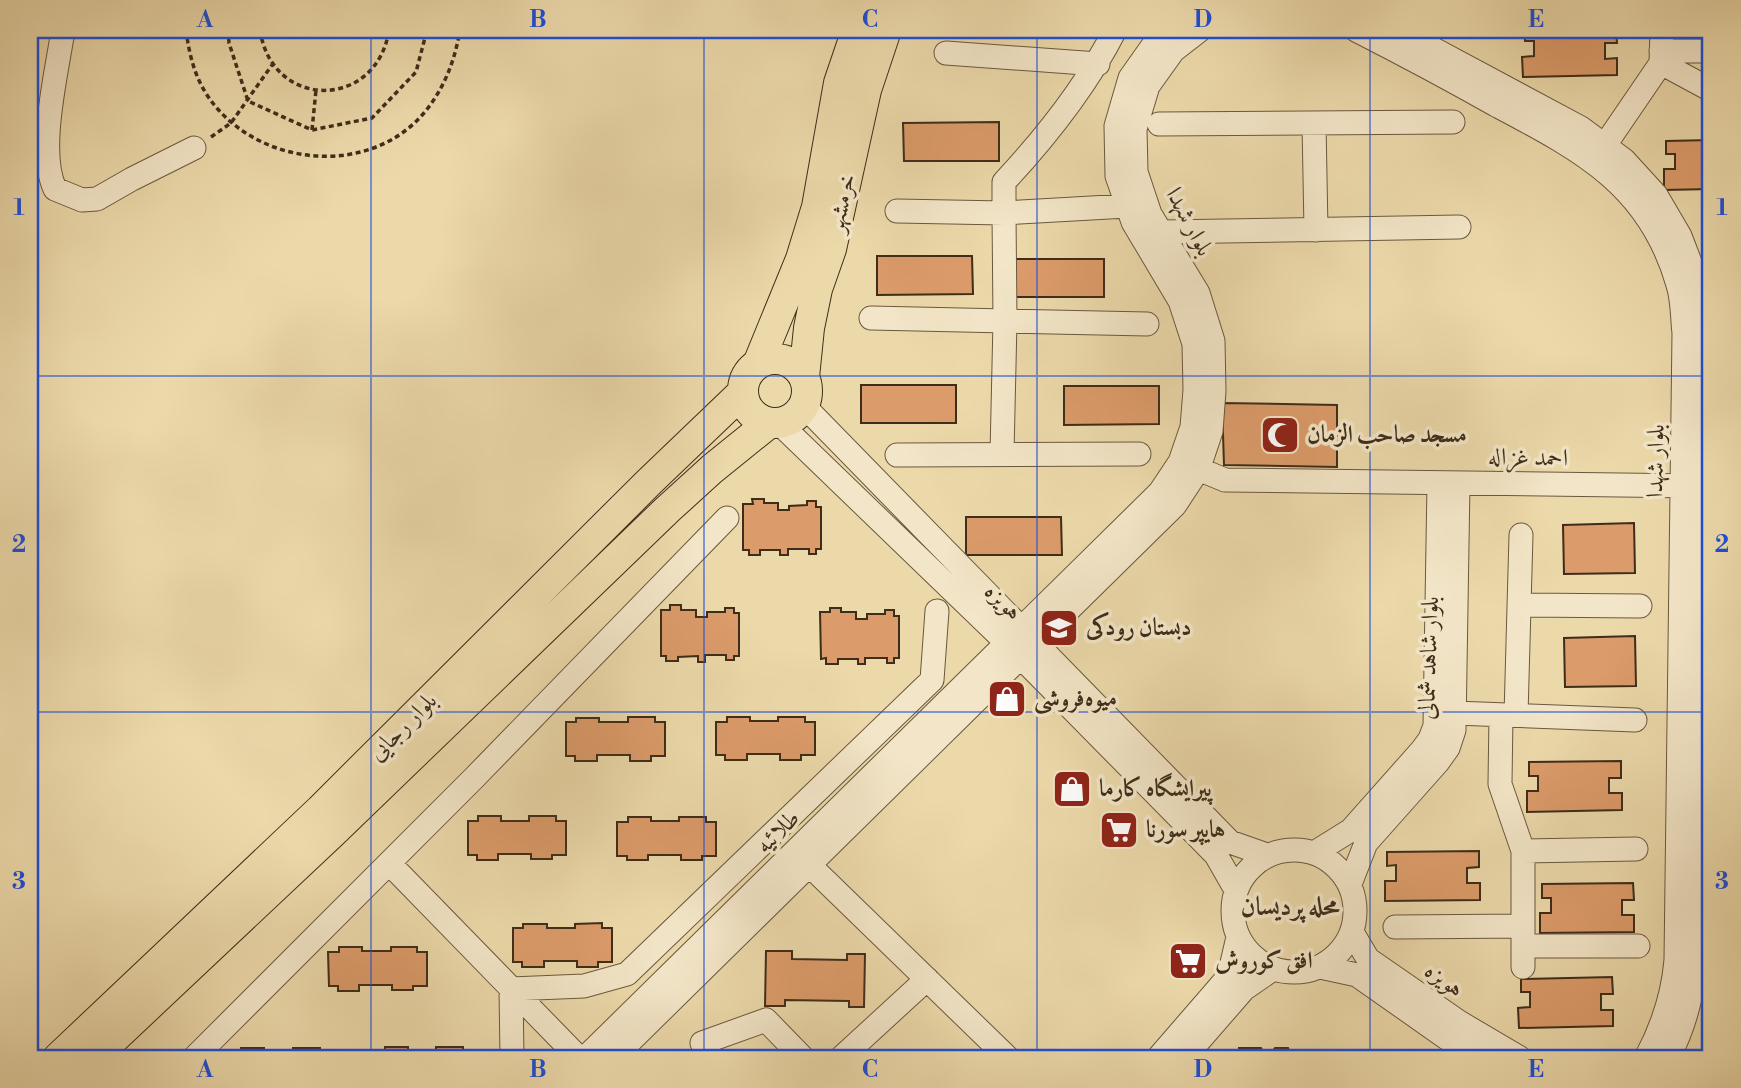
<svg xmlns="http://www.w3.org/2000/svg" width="1741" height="1088" font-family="'Libre Bodoni',Amiri,serif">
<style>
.building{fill:#dc9b6a;stroke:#3e2d1a;stroke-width:2}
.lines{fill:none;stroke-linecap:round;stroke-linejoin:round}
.minor-casing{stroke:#6a583e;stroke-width:25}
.major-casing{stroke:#3e2d1a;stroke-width:32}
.path{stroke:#3e2d1a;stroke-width:3.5;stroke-dasharray:5 3.5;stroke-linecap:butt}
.minor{stroke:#f3e6c8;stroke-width:23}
.major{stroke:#ecd9aa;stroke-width:30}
.grid{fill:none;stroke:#1d4ed8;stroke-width:2;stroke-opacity:0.55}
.labels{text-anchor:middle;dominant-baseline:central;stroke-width:7;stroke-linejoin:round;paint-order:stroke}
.street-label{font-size:24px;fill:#3e2d1a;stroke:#f3e6c8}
.poi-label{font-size:24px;font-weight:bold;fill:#3e2d1a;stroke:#f3e6c8;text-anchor:start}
.neighbourhood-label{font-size:26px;font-weight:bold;fill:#3e2d1a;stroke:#f3e6c8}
.neatline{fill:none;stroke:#1d4ed8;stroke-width:2.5}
.grid-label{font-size:23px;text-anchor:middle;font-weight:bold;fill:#1d4ed8}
</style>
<rect width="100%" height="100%" fill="#ecd9aa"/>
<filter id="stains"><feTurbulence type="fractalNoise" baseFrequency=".00286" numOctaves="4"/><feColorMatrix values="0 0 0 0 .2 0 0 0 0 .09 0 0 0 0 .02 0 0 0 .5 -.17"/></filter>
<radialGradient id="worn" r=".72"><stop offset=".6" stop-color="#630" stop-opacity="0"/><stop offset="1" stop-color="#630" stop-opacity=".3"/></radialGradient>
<path class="building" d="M964,30H1059L965,31Z
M1524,30H1616L1617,43H1605V59L1617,58V75L1523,77L1522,57L1534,56V41H1525Z
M999,122V161H904L903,123Z
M1711,140V189L1664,190V169H1675V154H1666V141Z
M877,256H972L973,294L877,295Z
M1009,259H1104V297H1009Z
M861,385H956V423H861Z
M1064,386H1159V424L1064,425Z
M1222,403L1337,405V467L1224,465Z
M752,499H764V503H778V510H789V506L807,505V501H816V507H821V549H816V554H809V549H788V555H780V550H760V555H749V550H743V504H753Z
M966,517H1061L1062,555H966Z
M1634,523L1635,573L1564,574L1563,525Z
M670,605H681V610H696V617H707V612H725V608H734V613H739V656H734V660H726V655H705V662H698V656L678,657V661H666V656H661V610H670Z
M830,608H841V612H856V619H867V614H885V610H894V616H899V658H894V663H887V658H865V664H858V659H838V664H826V658L821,659L820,612H830Z
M1635,636L1636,686L1565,687L1564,638Z
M628,717H655V722H665V756H651V761H630V755H597V761H575V756H566V722H576V718H599V722H628Z
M727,717H750V721H778V717H805V722H815V755H801V760H780V754H747V760H725V755H716V722H727Z
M1621,761V778H1609V793H1622V810L1527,812V791H1538V776H1529V762Z
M478,816H501V821H529V816H556V821H566V855H552V859H531V854H498V860H477V855H468V821H478Z
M628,817H651V821H679V817H706V822H716V856H702V860H681V855H648V860H627V856H617V822H628Z
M1479,851V867L1467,868V883H1480V900L1385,901V881H1396V865L1387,866V852Z
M1633,883L1634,900H1622V915H1634V932L1540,933V913H1551V898H1542V884Z
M602,923V928H612V962H598V967H577V961H544V967H522V962H513V928H523V924H547V928H575V924Z
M339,947H362V951H391V947H417V952H427V986H413V990H392V985H359V991H338V986H329L328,952H339Z
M766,951H792V959L847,960V954H865L864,1007H849V1001L785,1000V1006H765Z
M1709,971H1711V1006H1709Z
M1612,977L1613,994H1601V1010H1613V1026L1519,1028L1518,1008L1530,1007V992H1521V979Z
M385,1047H408V1052H436V1047H463V1052H473V1058H374V1052H385Z
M241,1048H264V1053H293V1048H320V1053H329V1058H231V1053H241Z
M1239,1048H1261L1263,1052H1272L1275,1048H1288L1290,1053H1299V1058H1226V1052H1239Z"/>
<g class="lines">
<g class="minor-casing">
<path id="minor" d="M63,30C57,72 37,151 55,189L82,200L97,199L132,179L194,148
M1356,30C1403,54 1450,79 1496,105C1581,150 1650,185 1678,285C1683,300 1682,317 1684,333L1676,960C1673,996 1663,1026 1646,1058
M1398,30L1581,128L1624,160L1656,195L1680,236L1698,283L1703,332L1695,960C1693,996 1685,1026 1668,1058
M1661,51H1711
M946,53L1098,64
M1661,63L1711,90
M1159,124L1453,122
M1314,124L1316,230
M1605,145L1661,63L1662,30
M897,211L1004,213V182C1046,137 1087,85 1115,30
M1162,232L1459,227
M871,318L1147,324
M804,406L1230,842L1267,855
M779,423L1007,643L1216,855L1236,890
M1002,454L1005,321L1004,213L1127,206L1140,203
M897,455L1139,454
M1186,464L1225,480L1698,486
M1519,605L1640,606
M1455,713L1635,720
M1501,715L1500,784L1523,851V967
M1516,715L1521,535
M1233 911a61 61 0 1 1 122 0a61 61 0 1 1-122 0Z
M1523,851L1636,849
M1314,853L1351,830L1422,750L1430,739L1435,726L1439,483
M800,856L1008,1058
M389,863L579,1058
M1350,884L1366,843L1438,762L1448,748L1454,730L1458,483
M1395,927L1523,926
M1352,932L1368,959L1459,1022L1520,1058
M1523,946H1638
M1320,967L1357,975L1448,1039L1482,1058
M702,1043L766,1020L803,1058
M194,1058L474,778L727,518
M512,1058L511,989L584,986L627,974L932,680L937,611
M585,1058L1160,492L1180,462L1192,427L1195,390L1194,344L1180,301L1133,222L1117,176L1116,126L1130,78L1159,37L1168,30
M613,1058L1175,505L1198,470L1211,431L1214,391L1213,341L1198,293L1150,214L1136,172L1135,129L1148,86L1173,51L1200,30
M841,1058L927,979
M1158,1058L1229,976L1238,937
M1184,1058L1244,989L1273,969"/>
</g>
<g class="major-casing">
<path id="major" d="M743 391a32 32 0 1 1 64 0a32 32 0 1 1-64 0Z
M758,364L801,259L817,207L839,83L857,30
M804,377L809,328L817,289L831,249L866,90L886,30
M58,1058L320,810L649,482L743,392
M93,1058L333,832L668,509L712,469L769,423"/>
</g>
<path class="path" d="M186,30C189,53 194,75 207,95C255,168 373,180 428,108C446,84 455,59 460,30
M228,30L229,43L248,101L312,130L372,118L416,72L427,30
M260,30C272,111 377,110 389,30
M412,30L426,33L435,30
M312,130L316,90
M211,137L231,123L272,65"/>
<use href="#minor" class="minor"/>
<use href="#major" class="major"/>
</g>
<path class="grid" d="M371,30V1058M704,30V1058M1037,30V1058M1370,30V1058M30,376H1711M30,712H1711"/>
<defs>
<g id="mosque-square" transform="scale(2.0125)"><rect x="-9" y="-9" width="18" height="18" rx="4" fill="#8f2418" stroke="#f3e6c8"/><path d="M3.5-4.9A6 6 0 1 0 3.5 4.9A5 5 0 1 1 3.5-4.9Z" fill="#fff"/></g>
<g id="school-square" transform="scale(2.0125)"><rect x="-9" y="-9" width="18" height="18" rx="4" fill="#8f2418" stroke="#f3e6c8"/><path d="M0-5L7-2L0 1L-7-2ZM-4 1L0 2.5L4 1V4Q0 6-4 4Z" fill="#fff"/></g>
<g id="shop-square" transform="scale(2.0125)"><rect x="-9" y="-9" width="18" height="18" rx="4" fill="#8f2418" stroke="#f3e6c8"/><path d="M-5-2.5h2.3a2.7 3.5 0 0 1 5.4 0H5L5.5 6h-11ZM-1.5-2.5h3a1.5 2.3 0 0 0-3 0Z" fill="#fff"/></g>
<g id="supermarket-square" transform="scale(2.0125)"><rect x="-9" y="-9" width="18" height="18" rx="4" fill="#8f2418" stroke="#f3e6c8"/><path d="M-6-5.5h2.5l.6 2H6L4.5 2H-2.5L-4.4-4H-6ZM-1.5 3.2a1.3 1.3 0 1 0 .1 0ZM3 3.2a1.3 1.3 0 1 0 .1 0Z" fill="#fff"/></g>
</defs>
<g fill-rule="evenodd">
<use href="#mosque-square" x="1280" y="435"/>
<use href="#school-square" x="1059" y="628"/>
<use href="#shop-square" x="1007" y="699"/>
<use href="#shop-square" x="1072" y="789"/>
<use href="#supermarket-square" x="1119" y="830"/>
<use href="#supermarket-square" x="1188" y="961"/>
</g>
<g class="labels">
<g class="street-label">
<text transform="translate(842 203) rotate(-77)">خرمشهر</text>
<text transform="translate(1189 222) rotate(62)">بلوار شهدا</text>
<text transform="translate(1528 458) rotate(1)">احمد غزاله</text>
<text transform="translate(1656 461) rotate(-89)">بلوار شهدا</text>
<text transform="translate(1003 602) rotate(44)">هویزه</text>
<text transform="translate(1429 658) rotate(-88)">بلوار شاهد شمالی</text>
<text transform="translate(403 727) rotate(-45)">بلوار رجایی</text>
<text transform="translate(778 832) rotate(-44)">طلائیه</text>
<text transform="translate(1444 980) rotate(35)">هویزه</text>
</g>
<g class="poi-label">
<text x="1307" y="435">مسجد صاحب الزمان</text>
<text x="1086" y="628">دبستان رودکی</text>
<text x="1034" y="699">میوه‌فروشی</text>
<text x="1099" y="789">پیرایشگاه کارما</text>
<text x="1146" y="830">هایپر سورنا</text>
<text x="1215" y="961">افق کوروش</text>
</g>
<g class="neighbourhood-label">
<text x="1290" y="907">محله پردیسان</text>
</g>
</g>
<rect width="1741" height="1088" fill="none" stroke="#ecd9aa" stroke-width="77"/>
<rect x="38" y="38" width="1664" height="1012" class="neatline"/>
<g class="grid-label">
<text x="205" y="27">A</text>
<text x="538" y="27">B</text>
<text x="870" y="27">C</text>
<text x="1203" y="27">D</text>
<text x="1536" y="27">E</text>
<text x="19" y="215">1</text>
<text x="1722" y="215">1</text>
<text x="19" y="552">2</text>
<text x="1722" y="552">2</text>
<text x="19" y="889">3</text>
<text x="1722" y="889">3</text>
<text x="205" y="1077">A</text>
<text x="538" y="1077">B</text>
<text x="870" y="1077">C</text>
<text x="1203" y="1077">D</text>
<text x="1536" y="1077">E</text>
</g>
<rect width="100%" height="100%" filter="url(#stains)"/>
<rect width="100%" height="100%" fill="url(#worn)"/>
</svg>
